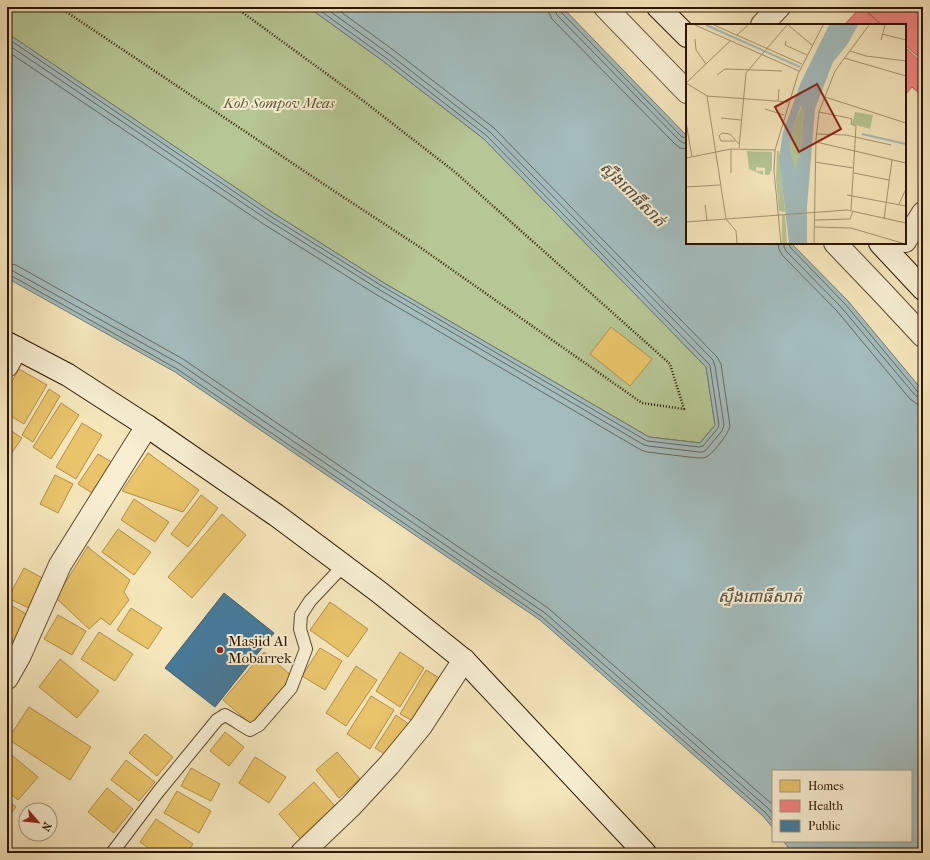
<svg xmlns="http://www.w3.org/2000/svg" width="930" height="860" font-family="'IM FELL French Canon','Noto Sans Khmer',serif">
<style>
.green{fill:#b6c694;stroke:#706c4b}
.water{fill:#a3bcbd;stroke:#737872}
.homes{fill:#e9c46a;stroke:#b08f4b}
.health{fill:#f28482;stroke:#b6625c}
.public{fill:#457b9d;stroke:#3d5c6e}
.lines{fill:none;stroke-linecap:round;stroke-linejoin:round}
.shore{stroke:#676860;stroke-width:1}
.lane-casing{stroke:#5e4830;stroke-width:14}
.street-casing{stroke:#5e4830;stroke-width:24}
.secondary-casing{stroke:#2b1302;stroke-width:24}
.path{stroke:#2b1302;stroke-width:2.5;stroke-dasharray:1 2;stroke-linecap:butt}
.lane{stroke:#f8efd3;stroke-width:12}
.street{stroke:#f8efd3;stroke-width:22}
.secondary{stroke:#f8efd3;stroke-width:22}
.poi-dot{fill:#8f2418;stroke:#f8efd3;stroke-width:1.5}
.labels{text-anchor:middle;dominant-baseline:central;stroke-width:4;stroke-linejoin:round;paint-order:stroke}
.park-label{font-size:15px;font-style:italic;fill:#5c5235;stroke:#f8efd3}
.poi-label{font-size:15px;fill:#2b1302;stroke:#f8efd3;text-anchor:start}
.water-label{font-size:16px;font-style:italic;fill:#554e43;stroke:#f8efd3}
.inset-river{fill:none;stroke:#a3bcbd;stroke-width:2}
.inset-road{fill:none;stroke:#a49272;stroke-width:1}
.view{fill:#8f2418;fill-opacity:0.15;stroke:#8f2418;stroke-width:2}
.inset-edge{fill:none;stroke:#2b1302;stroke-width:2}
</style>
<rect width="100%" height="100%" fill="#f5e6bc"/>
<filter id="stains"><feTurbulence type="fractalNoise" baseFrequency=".005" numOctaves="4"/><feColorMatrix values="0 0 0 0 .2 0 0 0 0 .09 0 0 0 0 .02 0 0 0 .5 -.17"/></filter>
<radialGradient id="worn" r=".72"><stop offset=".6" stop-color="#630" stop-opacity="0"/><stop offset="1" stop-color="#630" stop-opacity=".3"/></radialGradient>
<path class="green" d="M7,7H308L383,61L484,139L706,367L715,425L700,443L649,437L384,283L273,213L8,34L7,33Z"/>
<path class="water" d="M308,7H562L687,136V243H791L848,301L923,391V853H793L783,841H911V771H773V828L763,816L540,620L175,372L7,278V33L273,213L384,283L649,437L700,443L715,425L706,367L484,139L383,61Z"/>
<path class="homes" d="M611,327L652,359L630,386L590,354Z
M19,369L47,385L24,424L7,414V390Z
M49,389L60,396L33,442L22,435Z
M61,403L79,415L51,459L33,447Z
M82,423L102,435L76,479L56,467Z
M7,428L22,438L7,460Z
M148,453L199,490L183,512L122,491Z
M98,454L115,464L95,495L78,484Z
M55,475L73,484L58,513L40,504Z
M201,495L218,508L188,547L171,534Z
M134,499L169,522L155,542L121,520Z
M222,514L246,535L192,598L168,577Z
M118,529L151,552L134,575L102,552Z
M88,546L90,549L130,580L124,592L129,600L110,625L101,618L89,629L56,598Z
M24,568L48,581L33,610L8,598Z
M330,602L368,629L348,657L310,630Z
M9,604L33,618L18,644L7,638V607Z
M131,608L162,628L148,649L117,630Z
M58,615L86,631L72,655L44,639Z
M99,632L133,654L115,681L81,659Z
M320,648L342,661L325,690L302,676Z
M264,652L293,677L251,724L223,700Z
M400,652L424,668L400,707L376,691Z
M60,659L99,691L77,718L39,687Z
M356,666L377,680L346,726L326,713Z
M426,670L443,680L418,724L400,714Z
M371,696L394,710L370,749L347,734Z
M29,707L91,747L70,780L8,739Z
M396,715L410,725L389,757L375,748Z
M225,732L244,747L229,766L210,751Z
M145,734L173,757L157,776L129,753Z
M7,751L38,777L18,800L7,791Z
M337,752L360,779L339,798L316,770Z
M255,757L286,777L269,803L239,783Z
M126,760L155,782L139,801L111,780Z
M191,768L220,784L211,801L181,786Z
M314,782L340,812L305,844L279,814Z
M107,788L133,809L114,833L88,812Z
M177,791L211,811L199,833L164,813Z
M7,799L16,807L7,818Z
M156,819L193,844L186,853H156L140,842Z"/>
<path class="health" d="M861,7H862L881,25H844Z
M862,7H923V61L905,45V25H882Z
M905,47L923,64V97L912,87L905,95Z"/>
<path class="public" d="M224,593L274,633L215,707L165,668Z"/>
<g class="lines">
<path class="shore" d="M548,7L549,13L552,19L675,144L680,148L687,149
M554,7L555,11L557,15L679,140L683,143H687
M559,7L561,12L682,137L687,138
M7,38L270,216L382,286L647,441L699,447L703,446L718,428L719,425L710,366L709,364L487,136L386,58L315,7
M7,44L268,220L380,290L644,445L648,446L699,452H703L706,450L722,431L724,425L715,366L713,360L490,132L389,54L324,7
M7,51L265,225L377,295L641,450L647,452L698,458C702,458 705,458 708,456C714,452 729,433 730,426L721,364L717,357L494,128L392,49L334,7
M778,243L779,249L782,255L837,311L910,399L917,404L923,405
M784,243V247L786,251L841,307L915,395L919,398L923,399
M789,243L790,247L845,304L918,392L923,394
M7,263L16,265L183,359L548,608L773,805
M7,269L13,271L180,364L545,613L769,809L773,814
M7,274L10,275L177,369L542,617L766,813L773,822"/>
<g class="lane-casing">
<path id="lane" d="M112,853L158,792L217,720L225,715C233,719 241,725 250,730L259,725L291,688L306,649L300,629L301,615L310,601L344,565"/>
</g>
<g class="street-casing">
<path id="street" d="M605,7L687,92
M762,25L779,7
M905,241L923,213
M835,243L879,289L923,336
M7,366L17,348
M7,678L20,655L60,565L147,426
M302,853L351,806L389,765L421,726L464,660"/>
</g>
<g class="secondary-casing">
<path id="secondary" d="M658,7L687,36
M880,243L923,289
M7,343L68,375L147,426L276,515L379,592L464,660L645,853"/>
</g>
<path class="path" d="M59,7L328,187L421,248L642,403L684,409L670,364L455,172L357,96L235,7"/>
<use href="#lane" class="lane"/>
<use href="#street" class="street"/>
<use href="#secondary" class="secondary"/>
</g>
<circle class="poi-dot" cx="220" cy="650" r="4"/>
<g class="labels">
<g class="park-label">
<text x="279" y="103">Koh Sompov Meas</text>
</g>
<g class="poi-label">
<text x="228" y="641">Masjid Al<tspan x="228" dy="17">Mobarrek</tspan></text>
</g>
<g class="water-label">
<text transform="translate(633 194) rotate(45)">ស្ទឹងពោធិ៍សាត់</text>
<text x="760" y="596">ស្ទឹងពោធិ៍សាត់</text>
</g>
</g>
<g transform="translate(686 24)">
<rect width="220" height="220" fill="#f5e6bc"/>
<path d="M116,82L118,85L115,123L109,147L104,123L108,101ZM169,88L187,91L184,105L166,100ZM61,127L86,128V145L83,151H79V144L70,143V147H77V151L63,145ZM91,127H93L99,188L93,187L90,156ZM96,191H99L101,219H96Z" fill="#b6c694"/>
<path d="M143,1H172L161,21L147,38L129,85L121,183V219H103L93,134L97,108L115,58ZM115,82L118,85L115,123L109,146L104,123L108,101Z" fill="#a3bcbd" fill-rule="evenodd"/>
<path class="inset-river" d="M20,1L114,43M176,110L220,120"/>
<path class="inset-road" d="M9,1L113,47M28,1L116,40M102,1L126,21M196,10L220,16M51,11L62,1M9,15L10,26L20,40M195,16L199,1M100,17L99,21L121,31M164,27L180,32L220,37M158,34L220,52M31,51L39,45L96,47M0,59L21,72L103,78M0,59L44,17M21,72L40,195L50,207L51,219M139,73L220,99M92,77L93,65M79,85L98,91M133,88L163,94L166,95L165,100L170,102L165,186M35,94L55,96M0,98L6,133M130,110L160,111L205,121M49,117H35L33,112L36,109L44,110L53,120M130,118L220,139M53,124L60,49L101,1M45,125V149M0,134L45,125L89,126M129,138L167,144M168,149L203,156M0,163L34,161M161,171L220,182M213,180L220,165M19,181L21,196M198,195L206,136M128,196L164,195L167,187M0,198L161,186L220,199M129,203L165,204L216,219M95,219L88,147L89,126L112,50L137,1M128,219L130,115L133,88L149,47L183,1"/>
<path class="view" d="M131,60L155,105L113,128L89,83Z"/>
<rect width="220" height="220" class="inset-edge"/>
</g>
<rect width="930" height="860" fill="none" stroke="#f5e6bc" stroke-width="24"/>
<rect x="8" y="8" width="914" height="844" fill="none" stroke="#2b1302" stroke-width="2"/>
<rect x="12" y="12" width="906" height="836" fill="none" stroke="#2b1302"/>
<rect x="772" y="770" width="140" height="72" fill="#f8efd3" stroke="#a6977f"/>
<rect x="780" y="780" width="20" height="12" fill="#e9c46a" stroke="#a6977f"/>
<text x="808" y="790" font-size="12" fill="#2b1302">Homes</text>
<rect x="780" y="800" width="20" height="12" fill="#f28482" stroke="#a6977f"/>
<text x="808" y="810" font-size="12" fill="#2b1302">Health</text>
<rect x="780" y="820" width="20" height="12" fill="#457b9d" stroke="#a6977f"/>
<text x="808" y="830" font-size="12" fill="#2b1302">Public</text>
<g transform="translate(38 822) rotate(118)"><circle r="19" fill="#f8efd3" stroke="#a6977f"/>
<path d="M0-3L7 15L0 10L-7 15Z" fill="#8f2418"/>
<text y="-6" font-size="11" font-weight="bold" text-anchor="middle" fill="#2b1302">N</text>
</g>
<rect width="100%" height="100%" filter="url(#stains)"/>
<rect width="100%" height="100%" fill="url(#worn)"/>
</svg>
